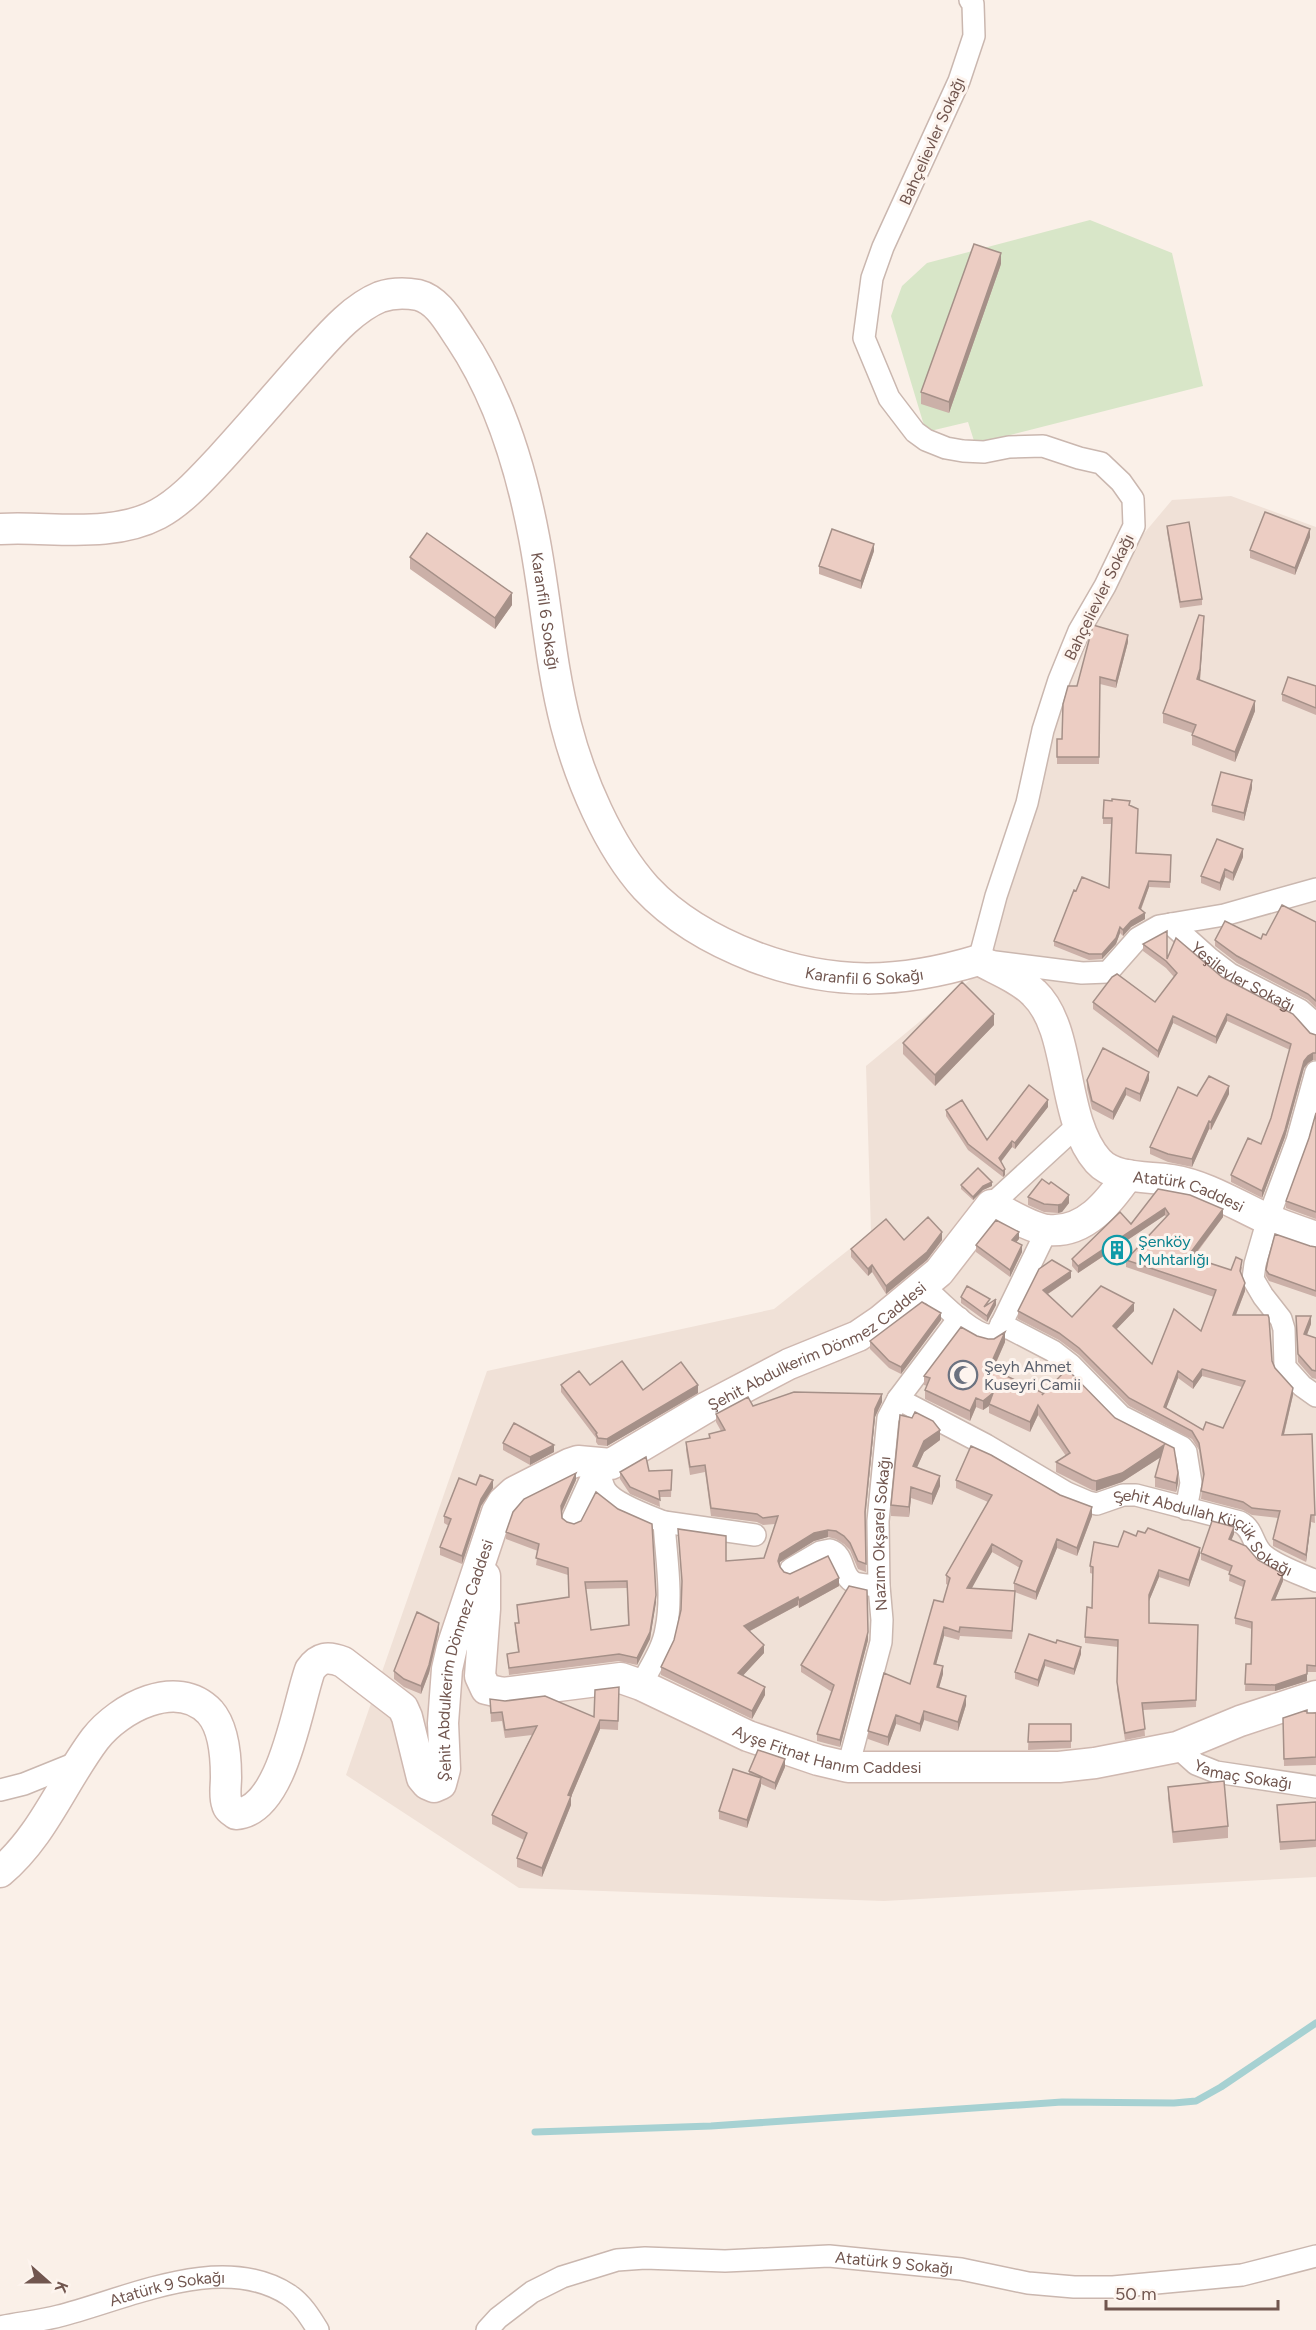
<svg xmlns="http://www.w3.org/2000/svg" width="1316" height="2330" font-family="Figtree,sans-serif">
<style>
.residential{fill:#f0e1d7}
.green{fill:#d8e6c8}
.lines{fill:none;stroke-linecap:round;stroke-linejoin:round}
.stream{stroke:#a6d1d2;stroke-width:7}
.street-casing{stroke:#cab7af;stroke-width:24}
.secondary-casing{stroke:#cfb8b0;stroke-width:33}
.street{stroke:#fff;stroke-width:21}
.secondary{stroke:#fff;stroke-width:30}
.wall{fill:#cbb0a8;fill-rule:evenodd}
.shaded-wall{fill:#a59088}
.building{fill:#eccdc3;stroke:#a59088;stroke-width:1.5;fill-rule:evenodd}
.labels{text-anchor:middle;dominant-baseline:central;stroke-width:6;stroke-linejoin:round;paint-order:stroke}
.street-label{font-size:16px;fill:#71564f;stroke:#fdf4ee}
.culture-label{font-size:16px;fill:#0d838f;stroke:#fdf4ee;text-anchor:start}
.worship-label{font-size:16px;fill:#5b616d;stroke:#fdf4ee;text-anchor:start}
</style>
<rect width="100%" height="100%" fill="#faf0e8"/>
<path class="residential" d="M1231,496L1316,527V1877L884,1901L519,1888L346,1775L487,1371L774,1309L871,1232L866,1066L988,965L1064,680L1120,562L1172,500Z"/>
<path class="green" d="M1090,220L1172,253L1203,386L975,444L968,422L926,432L891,316L902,286L927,263Z"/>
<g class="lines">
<path class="stream" d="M535,2132L711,2126L1062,2102L1174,2103L1196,2101L1221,2087L1316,2023"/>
<g class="street-casing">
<g id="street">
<path d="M970,0L973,4L974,36L959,81L883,247L872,278L864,338L889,398L915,432L926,440L946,448L963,451L984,452L1009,447L1043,446L1079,458L1101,463L1121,482L1133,499L1134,526L1105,586L1079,631L1059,680L1043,730L1027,803L996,896L979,960L1082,973L1108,972L1138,938L1159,926L1224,915L1316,889"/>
<path id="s1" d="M1171,924L1209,958L1230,974L1300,1010L1309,1018L1316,1029"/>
<path d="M1316,1072L1297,1141L1268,1219L1255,1264L1253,1279L1263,1296L1281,1319L1284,1329L1285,1367L1302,1386L1316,1396"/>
<path d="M991,1205L1078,1125"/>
<path d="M923,1286C939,1300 970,1334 991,1336L998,1331L1047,1230"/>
<path d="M1001,1324L1053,1351L1071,1365L1121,1416L1182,1447L1186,1452L1191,1483L1186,1509"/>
<path id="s2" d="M898,1399L986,1445L1067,1493L1088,1502L1097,1504L1123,1495H1136L1240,1522C1255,1530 1252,1547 1265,1556C1279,1567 1300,1574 1316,1581"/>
<path d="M598,1463C600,1472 601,1484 606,1491C615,1504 649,1516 664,1522C666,1557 673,1595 666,1629C663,1649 650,1667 641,1685"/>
<path d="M573,1518L598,1463"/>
<path d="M664,1522L755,1535"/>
<path d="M791,1569L820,1552L830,1550C846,1555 840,1577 855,1583C862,1585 871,1585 879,1586"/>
<path id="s3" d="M1177,1747L1196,1764L1216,1772L1316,1787"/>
<path id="s4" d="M848,1767L881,1642L882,1620L879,1586L878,1521L888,1418L898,1399L959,1318"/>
<path d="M0,1790L24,1784L81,1761"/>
<path id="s5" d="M0,2327C19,2323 40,2321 59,2316C127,2299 222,2251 289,2295C302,2304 310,2317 318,2330"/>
<path id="s6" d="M487,2330L498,2318L532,2292L562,2277L617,2260L645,2258L725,2261L829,2256L961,2269L1028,2283L1074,2287H1113L1242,2275L1316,2256"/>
</g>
</g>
<g class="secondary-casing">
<g id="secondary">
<path id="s7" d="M0,529C51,526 111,539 158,514C182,501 201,479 220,459C251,425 281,390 311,356C330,335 353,308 380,297C392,293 406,293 418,295C438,300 449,322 460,338C499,396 521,468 534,537C546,599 550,663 566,725C580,779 608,846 646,888C675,919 716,942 755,957C833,986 900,984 979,960C997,970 1019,978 1034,993C1073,1030 1060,1118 1098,1161C1115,1180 1149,1176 1172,1180C1204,1185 1235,1204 1265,1218C1281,1225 1299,1231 1316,1237"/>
<path id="s8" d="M485,1576V1609L480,1676L486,1689L503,1693L621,1678L641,1685L748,1736L818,1760L848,1767H1059L1095,1763L1177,1747L1240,1721L1316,1696"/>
<path id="s9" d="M0,1872C43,1836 62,1783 95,1739C119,1708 177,1677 210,1712C224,1728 226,1757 226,1777C226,1786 224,1796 227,1804C228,1809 232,1811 236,1814C283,1811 297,1706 310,1670C319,1657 328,1656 343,1662L403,1708L407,1717L422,1778L427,1784L434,1787L441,1784L445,1769L443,1723L447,1669L452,1647L497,1512L503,1502L514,1492L569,1464L578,1461L611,1464L707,1407L789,1364L858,1336L880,1321L939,1272L991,1205C1008,1213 1028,1227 1047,1230C1085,1234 1109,1202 1128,1175"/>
</g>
</g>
<use href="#street" class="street"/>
<use href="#secondary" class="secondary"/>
</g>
<path class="wall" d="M1001,264L949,413L921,404V392Z
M1167,526L1202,599V605L1180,608L1167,532Z
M1310,537L1295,575L1250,558V550Z
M874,551L861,589L819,574V566Z
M410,557L512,605L495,629L410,569Z
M1204,626L1200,680L1255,711L1235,762L1192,745V733L1163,723V713Z
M1128,642L1116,688L1100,684L1099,764H1057V739H1062L1077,686Z
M1316,686V715L1282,701V694Z
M1252,788L1244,821L1212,812V805Z
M1130,806L1136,853L1171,855L1170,888L1149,887L1141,910L1145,919L1131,927L1123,936L1120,933L1116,944L1102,959L1089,960L1054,946V941L1076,891L1109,888L1111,824H1103V818Z
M1243,857L1233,881L1225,877L1220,891L1201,883V876Z
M1316,922V1008L1308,1000L1237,963L1215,946V940L1261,939L1266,935Z
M1143,944L1167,959L1222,977L1310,1033L1316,1035V1060H1313L1308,1063L1304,1068L1285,1137L1262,1198L1231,1182V1175L1261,1144L1271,1118L1290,1050L1227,1021L1216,1044L1173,1023L1158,1058L1093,1009V1002H1155L1174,977L1166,968L1143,951Z
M994,1025L935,1086L903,1054V1043Z
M1087,1080H1149L1140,1102L1126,1095L1113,1120L1092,1109L1087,1088Z
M1229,1094L1211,1130L1209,1129L1192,1167L1168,1162L1150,1154V1147L1197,1096Z
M1048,1107L1015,1149L1012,1147L1001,1162L1005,1175L1003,1177L968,1150L946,1116V1110L987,1140Z
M1316,1113V1219L1286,1208V1201L1309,1138Z
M961,1185L992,1186L983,1190L973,1200L961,1189Z
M1158,1189L1223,1217L1193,1258L1231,1270L1242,1267L1241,1273L1245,1291L1236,1315L1272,1361L1275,1368L1293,1395L1284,1435L1312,1434L1315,1523L1311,1522L1306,1562L1273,1546V1539L1278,1518L1252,1515L1243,1510L1201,1499L1203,1478L1199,1450L1192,1439L1129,1406L1079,1355L1059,1340L1018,1319V1311L1071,1278L1048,1294L1072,1317L1134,1311L1116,1329L1152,1364L1201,1331L1214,1297L1126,1267V1260L1166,1217L1165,1215L1078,1273L1072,1266V1259L1131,1224ZM1202,1376L1242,1387L1223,1428L1203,1430L1166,1408L1178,1378L1193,1389Z
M1028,1197L1069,1203L1062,1212L1058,1213L1044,1212L1028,1205Z
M1019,1239L1016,1242L1022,1252L1010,1277L976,1252V1245Z
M904,1240H942L927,1260L886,1294L872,1272L868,1276L851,1257V1249Z
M1310,1246L1316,1247V1297L1269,1281L1266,1276V1270Z
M961,1297L996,1305L987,1322L961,1303Z
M941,1320L901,1374L889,1368L870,1349V1341Z
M1296,1323L1311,1324L1307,1335L1316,1338V1379L1312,1378L1298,1362Z
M977,1336L988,1339L1005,1342L993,1370L1043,1394L1115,1418L1174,1448L1178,1483L1176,1492L1155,1487V1477L1161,1457L1122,1482L1096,1491L1092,1490L1056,1472V1462L1066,1456L1038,1415L1030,1432L989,1413V1406L983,1410L976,1407L970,1421L925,1399V1390L927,1386L924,1385V1376Z
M561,1385H590L643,1390L698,1393L607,1446L598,1445L596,1442V1438L561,1392Z
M882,1402L875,1417L865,1519L866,1572L858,1569L850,1550L844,1544L836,1539L828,1537L814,1541L780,1562V1567L784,1572L839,1586L799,1608L798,1605L750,1631L764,1653L743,1675L765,1695L752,1719L661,1675V1667L674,1640L681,1610L682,1586L678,1529L726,1561L764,1558L775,1524L763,1525L757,1522L711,1516L705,1472L690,1475L686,1450V1442L709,1438V1434L721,1431L716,1422V1414L753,1406Z
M900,1415L940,1440L924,1452L917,1467L940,1486L932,1505L911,1498L909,1517L891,1516V1505Z
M503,1443L554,1452L530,1465L503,1450Z
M672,1470L671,1497H659L660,1507L630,1494L620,1479V1472Z
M576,1480L562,1512V1518L656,1602L650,1639L637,1665L619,1661L509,1675L507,1654L518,1652L515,1630V1623H518L517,1605L569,1597L568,1575L536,1565L538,1551L506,1539V1532ZM627,1588L628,1625L591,1630L586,1589Z
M956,1480L1092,1516L1077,1556L1057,1548L1036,1600L1015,1592L1012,1639L960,1636L959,1640L944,1636L936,1664L943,1674L939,1687L966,1705L958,1731L924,1720L920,1732L896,1724L888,1746L868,1739V1731L910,1684L943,1602L948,1585L946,1584V1575L988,1502L956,1488ZM992,1552L1020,1568L1014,1583V1591L971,1588Z
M476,1485L493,1488L481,1506L462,1564L440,1555V1547L449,1526L444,1523V1516Z
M1234,1534L1231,1540L1258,1560L1283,1581L1275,1600L1316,1598V1672H1307V1681L1275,1691H1245L1246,1664H1251L1252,1629L1235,1624V1618L1243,1587L1229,1581L1230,1572L1201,1560V1553Z
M1136,1536L1200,1555L1189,1587L1159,1577L1149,1601V1623L1198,1625L1196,1707L1143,1710L1145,1736L1125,1740L1117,1689L1118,1647L1085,1643V1637L1092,1608L1093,1574L1090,1573V1566Z
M439,1630L429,1673L421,1694L404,1687L394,1679V1671Z
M868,1640L840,1747L817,1741V1734L832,1692L801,1672V1665Z
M1056,1643L1081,1654L1074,1675L1045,1666L1038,1687L1015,1679V1672Z
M619,1696L618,1730L600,1729L571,1797V1805L542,1877L517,1867V1858L524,1840L492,1824V1815L532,1735L505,1738L502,1721L491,1722L490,1699L594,1717Z
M1307,1713H1316V1765L1284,1766L1283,1718Z
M1029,1724H1071V1748L1028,1750Z
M785,1767L775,1790L761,1784L747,1828L719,1819V1811L749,1774V1771Z
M1168,1787L1228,1826V1838L1173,1843L1168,1798Z
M1316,1802V1847L1280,1850L1277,1805Z"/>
<path class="shaded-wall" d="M1001,253V264L949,413V402Z
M1310,529V537L1295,575V568Z
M874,544V551L861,589V581Z
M512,593V605L495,629V618Z
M1204,616L1200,679L1197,689V679Z
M1128,635V642L1116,688V681Z
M1255,701V711L1235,762V752Z
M1252,780V788L1244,821V813Z
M1243,849V857L1233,881V873Z
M1225,869V877L1220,891V883Z
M1149,881V887L1139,914V908Z
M1145,913V919L1131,927L1123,936V930L1131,921Z
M1120,927V933L1116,944L1102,959V954Z
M994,1014V1025L935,1086V1075Z
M1227,1014V1021L1216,1044V1037Z
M1173,1016V1023L1158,1058V1051Z
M1313,1053V1060L1308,1063L1304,1068L1285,1137L1262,1198V1191L1304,1061L1308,1056Z
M1149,1072V1080L1140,1102V1094Z
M1229,1086V1094L1211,1130V1122Z
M1126,1088V1095L1113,1120V1112Z
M1048,1100V1107L1015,1149V1143Z
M1209,1121V1129L1192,1167V1159Z
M1012,1141V1147L999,1164V1158Z
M1005,1169V1175L1003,1177V1171Z
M992,1182V1186L983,1190L973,1200V1197L983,1186Z
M1069,1195V1203L1062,1212L1058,1213V1205Z
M1165,1208V1215L1078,1273V1266Z
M1223,1209V1217L1188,1263V1256Z
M942,1232V1240L927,1260L886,1294V1286Z
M1019,1232V1239L1012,1247V1240Z
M1022,1245V1252L1010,1277V1270Z
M872,1265V1272L868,1276V1269Z
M1071,1271V1278L1043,1297V1290Z
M1245,1283V1291L1233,1322V1315Z
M996,1299V1305L987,1322V1316Z
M1134,1303V1311L1113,1333V1326Z
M941,1313V1320L901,1374V1367Z
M1311,1316V1324L1304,1342V1334Z
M1005,1332V1342L989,1378V1368Z
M1202,1369V1376L1193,1389V1382Z
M1178,1371V1378L1164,1414V1407Z
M698,1385V1393L607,1446V1439Z
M1293,1388V1395L1282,1442V1435Z
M993,1393L989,1404V1406L983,1410V1401Z
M882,1394V1402L875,1417L865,1520L875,1409Z
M976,1398V1407L970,1421V1411Z
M1038,1405V1415L1030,1432V1422Z
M940,1430V1440L924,1452L913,1476V1466L924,1441Z
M554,1445V1452L530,1465V1457Z
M1164,1445V1455L1122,1482L1096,1491V1481Z
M576,1473V1480L561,1513V1506Z
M1178,1473V1483L1176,1492V1483Z
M940,1476V1486L932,1505V1494Z
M493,1480V1488L481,1506L462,1564V1556L481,1499Z
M911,1487V1498L909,1517V1507Z
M1092,1507V1516L1077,1556V1548Z
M1311,1515V1522L1306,1562V1555Z
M1234,1527V1534L1229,1546V1539Z
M828,1530V1537L814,1541L780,1562L778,1569V1561L780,1554L814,1533Z
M1057,1539V1548L1036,1600V1592Z
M992,1544V1552L967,1597V1588Z
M1200,1548V1555L1189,1587V1580Z
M1159,1570V1577L1149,1601V1595Z
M1283,1574V1581L1272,1607V1600Z
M839,1578V1586L799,1608V1600Z
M656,1595V1602L650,1639L637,1665V1658Z
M798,1597V1605L744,1634V1626Z
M439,1623V1630L429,1673L421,1694V1686Z
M944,1627V1636L934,1672V1664Z
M868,1632V1640L840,1747V1740Z
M764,1645V1653L738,1681V1673Z
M1081,1647V1654L1074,1675V1669Z
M1045,1660V1666L1038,1687V1680Z
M943,1666V1674L937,1695V1687Z
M1307,1674V1681L1275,1691V1685Z
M765,1687V1695L752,1719V1711Z
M966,1696V1705L958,1731V1722Z
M924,1711V1720L920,1732V1724Z
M896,1715V1724L888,1746V1737Z
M600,1720V1729L571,1797V1805L542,1877V1868L568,1795Z
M785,1759V1767L775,1790V1783Z
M761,1778V1786L747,1828V1820Z"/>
<path class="building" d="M974,244L1001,253L949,402L921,392Z
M1265,512L1310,529L1295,568L1250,550Z
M1189,522L1202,599L1180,602L1167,526Z
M832,529L874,544L861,581L819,566Z
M427,533L512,593L495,618L410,557Z
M1199,615L1204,616L1200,669L1197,679L1255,701L1235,752L1192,735L1196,725L1163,713Z
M1093,625L1128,635L1116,681L1100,677L1099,757H1057V739H1062L1063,704L1068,686H1077Z
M1288,677L1316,686V708L1282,694Z
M1221,772L1252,780L1244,813L1212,805Z
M1112,799L1130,801L1129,805L1138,809L1136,853L1171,855L1170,882L1149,881L1139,908L1145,913L1131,921L1123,930L1120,927L1116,938L1102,954H1089L1054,941L1074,890L1076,891L1082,877L1109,888L1112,818H1103L1104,800L1112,801Z
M1217,839L1243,849L1233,873L1225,869L1220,883L1201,876Z
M1282,905L1316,922V1001L1308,994L1237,956L1215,940L1225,921L1261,939L1263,934L1266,935Z
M1167,931V959L1176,938L1222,977L1293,1014L1310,1033L1316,1035V1053H1313L1308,1056L1304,1061L1285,1130L1262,1191L1231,1175L1248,1138L1261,1144L1271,1118L1291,1044L1227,1014L1216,1037L1173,1016L1158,1051L1093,1002L1112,977L1117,974L1155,1002L1177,973L1166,961L1143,944Z
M962,982L994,1014L935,1075L903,1043Z
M1103,1048L1149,1072L1140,1094L1126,1088L1113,1112L1092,1101L1087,1080Z
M1209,1076L1229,1086L1211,1122L1209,1121L1192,1159L1168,1154L1150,1147L1178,1087L1197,1096Z
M1029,1085L1048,1100L1015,1143L1012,1141L999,1158L1005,1169L1003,1171L968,1144L946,1110L962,1100L987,1140Z
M1316,1113V1212L1286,1201L1309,1138Z
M978,1168L992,1182L983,1186L973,1197L961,1185Z
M1042,1179L1049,1184L1051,1182L1069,1195L1062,1204L1058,1205L1044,1204L1028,1197Z
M1158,1189L1190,1195L1223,1209L1188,1256L1231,1270L1236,1257L1242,1260L1240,1271L1245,1283L1233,1315H1268L1269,1318L1272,1361L1275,1368L1293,1388L1282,1435L1312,1434L1315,1515H1311L1306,1555L1273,1539L1280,1511L1252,1508L1243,1502L1201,1491L1204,1474L1199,1443L1192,1431L1129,1398L1079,1348L1059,1333L1018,1311L1039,1269L1052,1260L1071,1271L1043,1290L1072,1317L1101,1286L1134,1303L1113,1326L1152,1364L1174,1309L1201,1331L1216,1290L1126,1260L1169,1214L1165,1208L1078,1266L1072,1259L1120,1212L1131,1224ZM1202,1369L1245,1381L1223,1428L1206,1422L1203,1430L1164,1407L1178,1371L1193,1382Z
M928,1217L942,1232L927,1252L886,1286L872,1265L868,1269L851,1249L886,1219L904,1240Z
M996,1220L1019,1232L1012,1240L1022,1245L1010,1270L976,1245Z
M1275,1234L1310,1246L1316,1247V1291L1269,1274L1266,1270L1268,1260Z
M967,1286L990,1299L984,1307L996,1299L987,1316L961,1297Z
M922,1302L941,1313L901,1367L889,1361L870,1341Z
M1296,1316H1311L1304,1334L1316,1338V1371L1312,1370L1298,1354Z
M961,1327L977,1336L988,1339H994L1005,1332L989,1368L1043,1393L1042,1395L1067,1369L1115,1418L1174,1448L1178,1473L1176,1483L1155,1477L1164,1445L1122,1473L1096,1481L1092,1480L1056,1462L1070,1453L1038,1405L1030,1422L989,1404L993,1393L983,1401L976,1398L970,1411L925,1390L930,1378L924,1376Z
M622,1361L643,1390L681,1362L698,1385L607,1439L598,1438L596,1434L597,1433L561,1385L579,1371L590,1385Z
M794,1392L882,1394L875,1409L865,1512L866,1564L858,1561L850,1543L844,1536L836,1531L828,1530L814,1533L780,1554L778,1561L780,1567L784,1572L790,1574L828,1556L839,1578L799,1600L798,1597L744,1626L764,1645L738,1673L765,1687L752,1711L661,1667L674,1640L681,1610L682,1581L678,1529L726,1536V1561L764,1558L778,1516L763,1518L757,1514L711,1508L705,1465L690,1467L686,1442L710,1438L709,1434L725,1430L716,1414L748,1397L753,1406Z
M915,1412L933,1421L940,1430L924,1441L913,1466L940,1476L932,1494L911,1487L909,1507L891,1505L900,1415L912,1418Z
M514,1423L554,1445L530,1457L503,1443Z
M971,1446L991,1455L1060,1495L1092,1507L1077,1548L1057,1539L1036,1592L1014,1583L1022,1561L992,1544L967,1588L1015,1591L1012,1631L960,1627L959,1632L944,1627L934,1664L943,1666L937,1687L966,1696L958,1722L924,1711L920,1724L896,1715L888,1737L868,1731L884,1673L910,1684L934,1600L943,1602L950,1578L946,1575L992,1495L956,1480Z
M646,1457L649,1471L672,1470L671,1490L659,1491L660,1500L630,1487L620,1472Z
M576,1473L561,1506L562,1518L567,1522L574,1524L581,1521L596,1492L618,1509L652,1524L656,1595L650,1632L637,1658L619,1654L509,1668L507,1654L519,1652L515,1623H519L517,1605L569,1597L568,1568L536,1558L539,1544L506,1532L513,1512L524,1499ZM627,1581L629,1625L591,1630L585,1582Z
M480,1475L493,1480L481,1499L462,1556L440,1547L451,1519L444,1516L459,1478L476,1485Z
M1212,1521L1234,1527L1229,1539L1246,1546L1258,1560L1283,1574L1272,1600L1316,1598V1666L1307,1665V1674L1275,1685L1245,1684L1246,1664H1251L1252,1622L1235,1618L1245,1581L1229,1574L1232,1566L1201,1553Z
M1148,1528L1200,1548L1189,1580L1159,1570L1149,1595V1623L1198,1625L1196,1700L1142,1703L1145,1729L1125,1733L1117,1682L1118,1640L1085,1637L1087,1607L1092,1608L1093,1567L1090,1566L1094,1542L1118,1547L1124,1531L1136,1536L1138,1531L1145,1533Z
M849,1586L867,1590L868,1632L840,1740L817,1734L834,1685L801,1665Z
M417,1612L439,1623L429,1665L421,1686L404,1679L394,1671Z
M1029,1634L1056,1643L1057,1640L1081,1647L1074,1669L1045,1660L1038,1680L1015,1672Z
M619,1687L618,1721L600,1720L568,1795L571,1796L542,1868L517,1858L527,1833L492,1815L537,1726L505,1730L502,1712L491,1713L490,1699L505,1701L545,1696L594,1717L595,1690Z
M1307,1710V1713H1316V1757L1284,1759L1283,1718Z
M1029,1724H1071V1741L1028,1742Z
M758,1750L785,1759L775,1783L749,1771Z
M733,1769L761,1778L747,1820L719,1811Z
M1224,1781L1228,1826L1173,1832L1168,1787Z
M1316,1802V1840L1280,1842L1277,1805Z"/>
<defs>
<g id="building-ring" transform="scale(1.5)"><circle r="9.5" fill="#fdf4ee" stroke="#0f9aa8" stroke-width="1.5"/><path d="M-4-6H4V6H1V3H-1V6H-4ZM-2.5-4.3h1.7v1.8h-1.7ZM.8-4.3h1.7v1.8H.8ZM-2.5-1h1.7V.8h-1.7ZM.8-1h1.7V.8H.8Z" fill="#0f9aa8"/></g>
<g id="mosque-ring" transform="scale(1.5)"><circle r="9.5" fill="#fdf4ee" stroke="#6b7280" stroke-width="1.5"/><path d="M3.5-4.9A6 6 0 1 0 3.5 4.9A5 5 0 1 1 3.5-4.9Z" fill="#6b7280"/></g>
</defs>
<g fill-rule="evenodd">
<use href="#building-ring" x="1117" y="1250"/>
<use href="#mosque-ring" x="963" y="1375"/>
</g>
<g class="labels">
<g class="street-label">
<text transform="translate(932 141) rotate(-66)">Bahçelievler Sokağı</text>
<text transform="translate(1099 597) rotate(-64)">Bahçelievler Sokağı</text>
<text stroke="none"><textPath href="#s7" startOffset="861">Karanfil 6 Sokağı</textPath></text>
<text stroke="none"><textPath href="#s7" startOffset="1402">Karanfil 6 Sokağı</textPath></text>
<text stroke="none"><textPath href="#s1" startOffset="90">Yeşilevler Sokağı</textPath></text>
<text stroke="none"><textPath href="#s7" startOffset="1862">Atatürk Caddesi</textPath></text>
<text stroke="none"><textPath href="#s9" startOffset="1434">Şehit Abdulkerim Dönmez Caddesi</textPath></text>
<text stroke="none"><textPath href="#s4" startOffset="238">Nazım Okşarel Sokağı</textPath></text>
<text stroke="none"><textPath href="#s2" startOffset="345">Şehit Abdullah Küçük Sokağı</textPath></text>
<text stroke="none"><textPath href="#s9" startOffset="912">Şehit Abdulkerim Dönmez Caddesi</textPath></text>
<text stroke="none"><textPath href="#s8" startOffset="472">Ayşe Fitnat Hanım Caddesi</textPath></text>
<text stroke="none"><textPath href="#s3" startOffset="74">Yamaç Sokağı</textPath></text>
<text stroke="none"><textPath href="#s6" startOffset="428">Atatürk 9 Sokağı</textPath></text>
<text stroke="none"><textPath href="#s5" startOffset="172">Atatürk 9 Sokağı</textPath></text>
</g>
<g class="culture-label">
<text x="1138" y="1241">Şenköy<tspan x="1138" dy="18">Muhtarlığı</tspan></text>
</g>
<g class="worship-label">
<text x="984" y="1366">Şeyh Ahmet<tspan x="984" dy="18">Kuseyri Camii</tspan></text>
</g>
</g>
<g transform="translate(48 2282) rotate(111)" stroke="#fdf4ee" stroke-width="4.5" paint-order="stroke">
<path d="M0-4.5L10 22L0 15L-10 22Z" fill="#71564f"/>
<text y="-9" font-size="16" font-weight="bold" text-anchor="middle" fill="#71564f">K</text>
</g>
<path d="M1106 2300v9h172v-9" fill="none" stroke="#71564f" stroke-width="3"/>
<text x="1115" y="2300" font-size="18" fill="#71564f" stroke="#fdf4ee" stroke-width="4.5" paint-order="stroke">50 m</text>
</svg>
